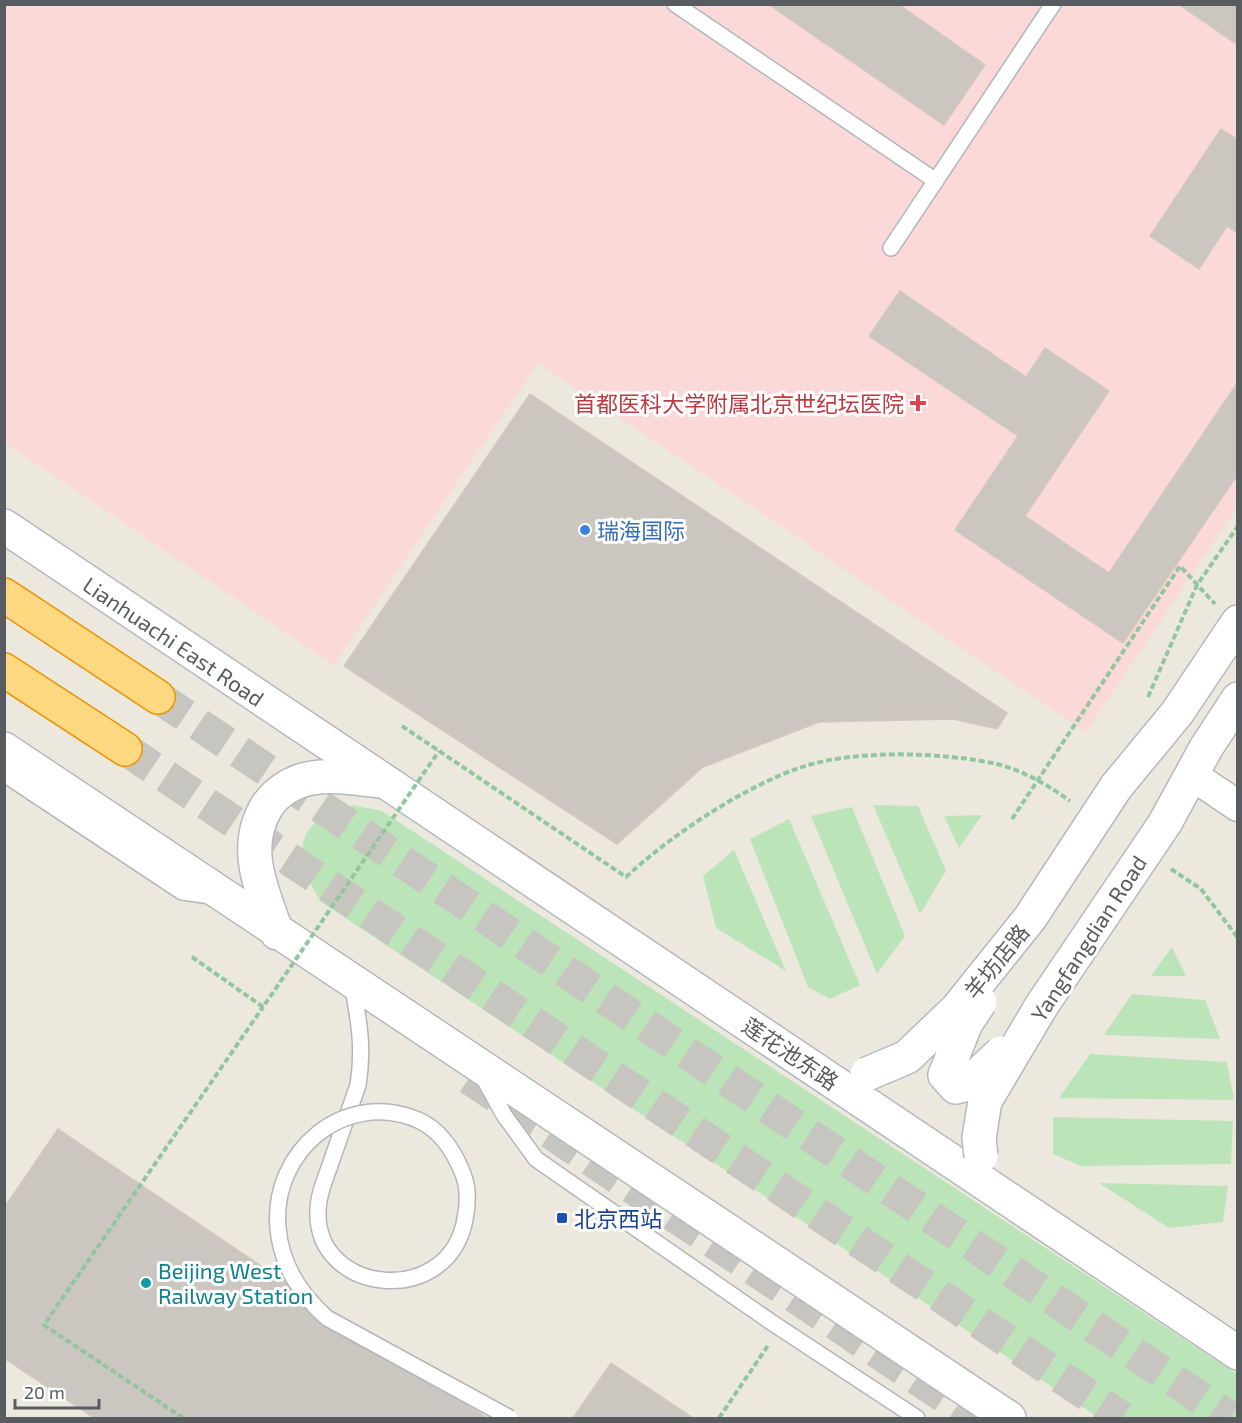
<svg xmlns="http://www.w3.org/2000/svg" width="1242" height="1423" font-family="'Exo 2','Noto Sans SC',sans-serif">
<style>
.medical{fill:#fbd9d8}
.green{fill:#bbe5b9}
.building{fill:#ccc6c0;stroke:#d0c9bd;stroke-width:1.5}
.lines{fill:none;stroke-linecap:round;stroke-linejoin:round}
.secondary-tunnel{stroke:#c7c5bf;stroke-width:33;stroke-dasharray:33 16;stroke-linecap:butt}
.highway-tunnel{stroke:#c7c5bf;stroke-width:33;stroke-dasharray:33 16;stroke-linecap:butt}
.lane-casing{stroke:#b2b6bb;stroke-width:18}
.street-casing{stroke:#b2b6bb;stroke-width:33}
.secondary-casing{stroke:#b5b9bf;stroke-width:36}
.highway-casing{stroke:#ea9500;stroke-width:36}
.path{stroke:#92c69e;stroke-width:4;stroke-dasharray:6 3;stroke-linecap:butt}
.lane{stroke:#fff;stroke-width:15}
.street{stroke:#fff;stroke-width:30}
.secondary{stroke:#fff;stroke-width:33}
.highway{stroke:#ffd982;stroke-width:33}
.lane-bridge-casing{stroke:#b2b6bb;stroke-width:18;stroke-linecap:butt}
.secondary-bridge-casing{stroke:#b5b9bf;stroke-width:36;stroke-linecap:butt}
.path-bridge{stroke:#92c69e;stroke-width:4;stroke-dasharray:6 3;stroke-linecap:butt}
.lane-bridge{stroke:#fff;stroke-width:15}
.secondary-bridge{stroke:#fff;stroke-width:33}
.health-dot{fill:#e0444e;stroke:#fff;stroke-width:2}
.shop-dot{fill:#3f7fe0;stroke:#fff;stroke-width:2}
.transit-dot{fill:#1a4fb4;stroke:#fff;stroke-width:2}
.culture-dot{fill:#0f9aa8;stroke:#fff;stroke-width:2}
.labels{text-anchor:middle;dominant-baseline:central;stroke-width:6;stroke-linejoin:round;paint-order:stroke}
.health-label{font-size:22px;fill:#be3a42;stroke:#fff;text-anchor:end}
.shop-label{font-size:22px;fill:#366cbe;stroke:#fff;text-anchor:start}
.street-label{font-size:22px;fill:#585c61;stroke:#fff}
.transit-label{font-size:22px;fill:#164399;stroke:#fff;text-anchor:start}
.culture-label{font-size:22px;fill:#0d838f;stroke:#fff;text-anchor:start}
</style>
<rect width="100%" height="100%" fill="#ece8de"/>
<path class="medical" d="M4,5H1237V507L1086,732L538,363L334,665L5,443Z"/>
<path class="green" d="M353,805L382,811L1237,1374V1418H1099L321,902C303,874 288,836 326,815C334,810 344,808 353,805Z
M873,805L918,806L946,871L920,914Z
M852,807L905,936L877,974L811,816Z
M982,815L959,848L944,816Z
M789,819L860,985L830,999L808,987L750,839Z
M734,850L786,971L716,928L703,876Z
M1172,947L1186,976H1151Z
M1132,994L1205,1000L1220,1039L1104,1035Z
M1090,1054L1227,1062L1234,1100L1059,1098Z
M1053,1117L1233,1121L1231,1164L1081,1166L1053,1154Z
M1099,1183L1228,1186L1223,1222L1169,1228Z"/>
<path class="building" d="M768,4H898L985,65L944,125Z
M1178,4H1238V45Z
M1221,129L1238,140V233L1227,226L1199,269L1150,236Z
M900,291L1026,377L1045,348L1109,391L1025,516L1109,573L1238,382V474L1123,643L955,530L1018,436L869,336Z
M530,394L1007,713L997,729L953,719L819,722L703,767L617,844L344,666Z
M58,1129L487,1418H94L4,1358V1208Z
M611,1363L693,1418H573Z"/>
<g class="lines">
<path class="secondary-tunnel" d="M469,1078L976,1418"/>
<path class="highway-tunnel" d="M158,697L1230,1418
M125,749L1122,1418"/>
<g class="lane-casing">
<path id="lane" d="M675,4L936,181
M891,248L1053,4
M4,774L182,892L211,896
M483,1077L504,1115L536,1159L771,1322L917,1418
M329,1168L358,1085C364,1049 359,1020 352,984"/>
</g>
<g class="street-casing">
<path id="street" d="M1192,775L1238,806"/>
</g>
<g class="secondary-casing">
<path id="secondary" d="M4,526L1238,1353
M4,749L1009,1418
M1116,787L1177,713L1238,622
M1165,823L1206,748L1238,699
M277,933C262,890 241,848 267,806C277,791 294,781 312,778C334,774 359,779 381,781"/>
</g>
<g class="highway-casing">
<path id="highway" d="M4,595L158,697
M4,670L125,749"/>
</g>
<path class="path" d="M1148,697L1197,585L1238,526
M402,726L626,877C670,836 742,788 799,768C853,749 941,752 997,764C1024,771 1048,785 1070,801
M1012,819L1180,566L1215,604
M1171,869L1201,889L1238,938
M183,1418L44,1325L263,1007
M719,1418L769,1344"/>
<use href="#lane" class="lane"/>
<use href="#street" class="street"/>
<use href="#secondary" class="secondary"/>
<use href="#highway" class="highway"/>
<g class="lane-bridge-casing">
<path id="lane-bridge" d="M329,1168C324,1182 318,1196 318,1211C315,1295 449,1309 465,1219C468,1204 469,1189 463,1174C454,1151 441,1130 418,1120C345,1089 271,1151 278,1228C281,1264 300,1294 327,1318L510,1418"/>
</g>
<g class="secondary-bridge-casing">
<path id="secondary-bridge" d="M980,1002L966,1023L945,1075L956,1087L968,1084L1001,1053
M867,1074L907,1057L957,1009L1030,918L1116,787
M981,1156L979,1138L985,1101L1042,1005L1165,823"/>
</g>
<path class="path-bridge" d="M192,957L263,1007L439,751"/>
<use href="#lane-bridge" class="lane-bridge"/>
<use href="#secondary-bridge" class="secondary-bridge"/>
</g>
<path class="health-dot" d="M915 394h6v6h6v6h-6v6h-6v-6h-6v-6h6z"/>
<circle class="shop-dot" cx="585" cy="530" r="6"/>
<rect class="transit-dot" x="556" y="1212" width="12" height="12" rx="3"/>
<circle class="culture-dot" cx="146" cy="1283" r="6"/>
<g class="labels">
<g class="health-label">
<text x="904" y="403">首都医科大学附属北京世纪坛医院</text>
</g>
<g class="shop-label">
<text x="597" y="530">瑞海国际</text>
</g>
<g class="street-label">
<text transform="translate(174 641) rotate(34)">Lianhuachi East Road</text>
<text transform="translate(1088 938) rotate(-57)">Yangfangdian Road</text>
<text transform="translate(996 961) rotate(-51)">羊坊店路</text>
<text transform="translate(791 1053) rotate(34)">莲花池东路</text>
</g>
<g class="transit-label">
<text x="574" y="1218">北京西站</text>
</g>
<g class="culture-label">
<text x="158" y="1270">Beijing West<tspan x="158" dy="25">Railway Station</tspan></text>
</g>
</g>
<rect width="1242" height="1423" fill="none" stroke="#585c61" stroke-width="12"/>
<path d="M15 1399v9h84v-9" fill="none" stroke="#585c61" stroke-width="3"/>
<text x="24" y="1399" font-size="18" fill="#585c61" stroke="#ffffff" stroke-width="4.5" paint-order="stroke">20 m</text>
</svg>
